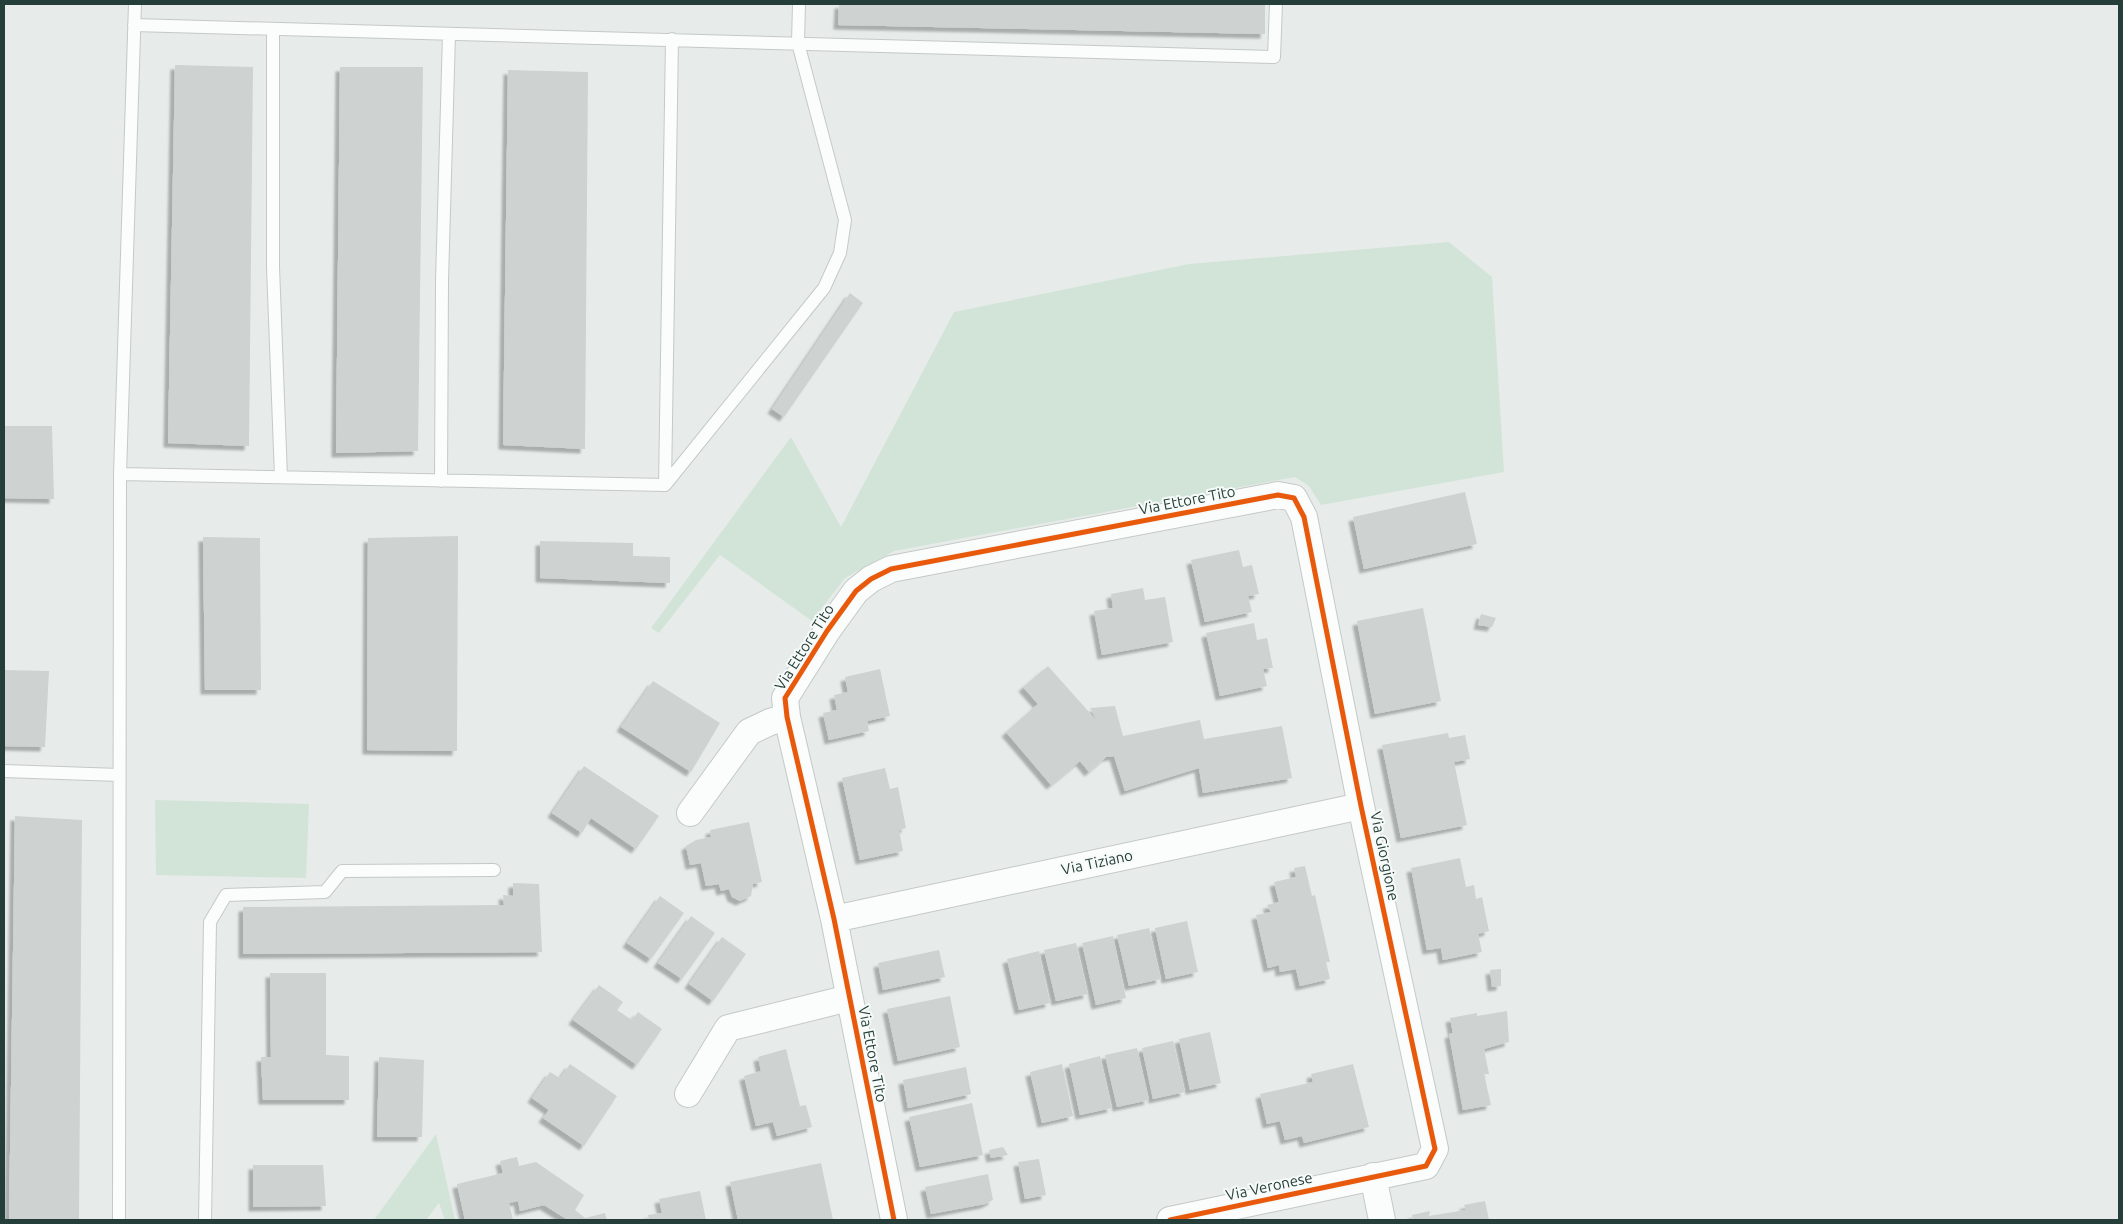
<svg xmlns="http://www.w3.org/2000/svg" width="2123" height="1224" font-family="Ubuntu,sans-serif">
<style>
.green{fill:#d2e4d8}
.building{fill:#ced3d1;filter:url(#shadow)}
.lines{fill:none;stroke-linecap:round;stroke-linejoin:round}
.lane-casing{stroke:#c4c9c7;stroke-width:14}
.street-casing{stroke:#c4c9c7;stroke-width:28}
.lane{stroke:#fbfcfc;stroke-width:12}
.street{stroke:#fbfcfc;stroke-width:26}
.cycleway-casing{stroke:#f6faf8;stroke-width:8}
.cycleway{stroke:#e8590c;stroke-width:5}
.labels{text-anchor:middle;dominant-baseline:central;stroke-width:4;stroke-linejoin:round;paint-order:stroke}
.street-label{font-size:15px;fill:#263e39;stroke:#f6faf8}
</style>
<defs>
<filter id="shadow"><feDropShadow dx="-4.5" dy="4.5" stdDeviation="1" flood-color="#0004"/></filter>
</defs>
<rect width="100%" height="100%" fill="#e7ecea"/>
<path class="green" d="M1449,242L1492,277L1504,472L1321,505L1309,486L1295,477L894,551L845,578L812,621L720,555L659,633L651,628L791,437L841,527L954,312L1189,264Z
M155,800L309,804L306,878L156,875Z
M436,1134L455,1220H445L439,1203L426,1220H374Z"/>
<path class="building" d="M839,4H1265V34L838,25Z
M175,65L253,67L249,446L168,443Z
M340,67H423L418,451L336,453Z
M508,70L588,72L585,449L503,445Z
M850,293L863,303L784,417L772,409Z
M4,426H52L54,499L4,498Z
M1465,492L1477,544L1364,569L1353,517Z
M458,536L457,751L367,750L368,538Z
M203,537L260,538L261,690H205Z
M540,541L633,543V556L670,557V583L540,578Z
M1239,550L1243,567L1252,565L1259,594L1248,596L1252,612L1205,622L1191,560Z
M1143,588L1145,600L1165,597L1173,642L1102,655L1094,611L1113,608L1111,594Z
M1423,608L1441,701L1375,714L1357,621Z
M1481,614L1496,618L1492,627L1478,625Z
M1254,623L1257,640L1267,638L1273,668L1263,669L1267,686L1220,696L1206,633Z
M1048,666L1097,721L1090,708L1115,706L1123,736L1200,720L1204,739L1282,726L1292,778L1203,793L1199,768L1125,791L1114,756L1106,757L1089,772L1080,761L1051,785L1006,732L1038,704L1023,687Z
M880,669L890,716L867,721L869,731L829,740L823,713L837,710L834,695L848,692L845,677Z
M4,670L49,671L45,747L4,746Z
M653,681L720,723L691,772L621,727Z
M1448,733L1449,738L1465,735L1470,759L1454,762L1467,825L1401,838L1382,745Z
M584,766L659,816L636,849L591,818L582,833L552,813Z
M885,768L890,789L898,787L906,828L899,830L903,851L860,860L842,778Z
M15,816L82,820L79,1220H9Z
M749,822L762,882L753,884L751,896L740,901L732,897L729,889L721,891L719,884L706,886L701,863L690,865L686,846L696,840L711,837L710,830Z
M1460,858L1466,887L1474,885L1476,899L1482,897L1489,931L1478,934L1482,952L1443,960L1441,948L1427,950L1411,868Z
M1305,866L1312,896L1315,895L1330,962H1326L1330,979L1300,986L1296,969L1280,972L1279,965L1268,968L1256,915L1271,912L1267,905L1279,902L1274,882L1296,877L1294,868Z
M513,883L539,884L542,952L243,954V907L504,905L503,895L513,896Z
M660,896L684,913L651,959L627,943Z
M691,916L715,933L682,979L658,963Z
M1187,921L1198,972L1166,979L1155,928Z
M1149,928L1161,979L1129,986L1117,935Z
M1113,936L1126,998L1096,1005L1082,943Z
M722,937L746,954L713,1001L689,984Z
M1076,943L1088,994L1056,1001L1044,950Z
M939,950L945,977L883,990L878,963Z
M1039,951L1050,1003L1019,1010L1007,959Z
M1501,969V986L1492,987L1490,970Z
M270,973H326V1055L349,1056V1100H263L261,1057H271Z
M599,985L623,1002L617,1010L632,1020L638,1012L662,1029L637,1065L573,1020Z
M950,996L960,1047L898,1061L887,1009Z
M1507,1011L1509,1042L1484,1049L1489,1074H1484L1491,1105L1463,1110L1449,1034L1453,1033L1450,1018L1477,1013V1016Z
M1210,1032L1221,1083L1190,1090L1179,1039Z
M1173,1041L1185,1092L1153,1099L1142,1048Z
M1137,1048L1149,1100L1117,1107L1105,1055Z
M786,1049L800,1106L806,1105L812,1127L777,1136L773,1122L756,1126L744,1076L761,1071L758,1057Z
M1100,1056L1112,1108L1080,1115L1069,1064Z
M379,1057L424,1060L422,1137H377Z
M570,1064L617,1096L584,1146L543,1118L549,1110L532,1098L550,1072L560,1078Z
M1062,1064L1073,1116L1042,1123L1030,1072Z
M1353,1064L1369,1127L1304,1143L1302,1136L1285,1140L1280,1121L1267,1124L1260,1094L1313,1082L1311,1074Z
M966,1067L971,1094L908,1108L903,1080Z
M972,1103L983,1155L920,1167L909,1117Z
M1003,1147L1008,1155L991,1158L989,1150Z
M517,1157L519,1166L536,1162L584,1195L575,1210L585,1218L605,1213L607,1220H568L544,1205L520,1211L518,1201L509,1203L513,1220H465L457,1184L503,1173L500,1161Z
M1039,1159L1046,1195L1025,1199L1018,1162Z
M821,1163L833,1220H738L730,1182Z
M253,1165H323L326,1206L253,1207Z
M988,1174L993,1200L985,1204L931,1214L925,1187Z
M700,1191L706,1220H649L648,1215L662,1213L659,1199Z
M1485,1201L1489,1220H1413L1412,1215L1430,1211L1429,1216L1466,1210L1464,1205Z"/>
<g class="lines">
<g class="lane-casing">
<path id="lane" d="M134,25L1274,57L1276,4
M273,29V267L281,477
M120,474L665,485L824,288L840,253L845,220L798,43L799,4
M441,481L442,281L449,34
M665,485L672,39
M4,771L119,775
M119,1220L120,474L135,4
M205,1220L210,922L226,895L325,892L342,871L494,870"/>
</g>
<g class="street-casing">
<path id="street" d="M690,813L749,732L770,722L787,717
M834,919L1361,806
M688,1094L728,1028L849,998
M1373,1176L1382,1220
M894,1220L834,919L787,717L785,698L827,631L856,591L871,579L891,569L1278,495L1294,498L1304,517L1361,806L1435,1149L1426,1166L1170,1220"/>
</g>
<use href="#lane" class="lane"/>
<use href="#street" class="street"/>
<g class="cycleway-casing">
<path id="cycleway" d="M894,1220L834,919L787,717L785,698L827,631L856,591L871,579L891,569L1278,495L1294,498L1304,517L1361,806L1435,1149L1426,1166L1170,1220"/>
</g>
<use href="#cycleway" class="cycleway"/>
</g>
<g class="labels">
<g class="street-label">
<text transform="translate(1187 500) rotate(-11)">Via Ettore Tito</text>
<text transform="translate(804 647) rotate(-58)">Via Ettore Tito</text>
<text transform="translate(1385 856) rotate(78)">Via Giorgione</text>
<text transform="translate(1097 862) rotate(-12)">Via Tiziano</text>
<text transform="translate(873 1054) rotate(79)">Via Ettore Tito</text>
<text transform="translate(1269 1186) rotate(-12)">Via Veronese</text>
</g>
</g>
<rect width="2123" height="1224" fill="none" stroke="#263e39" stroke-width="10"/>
</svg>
